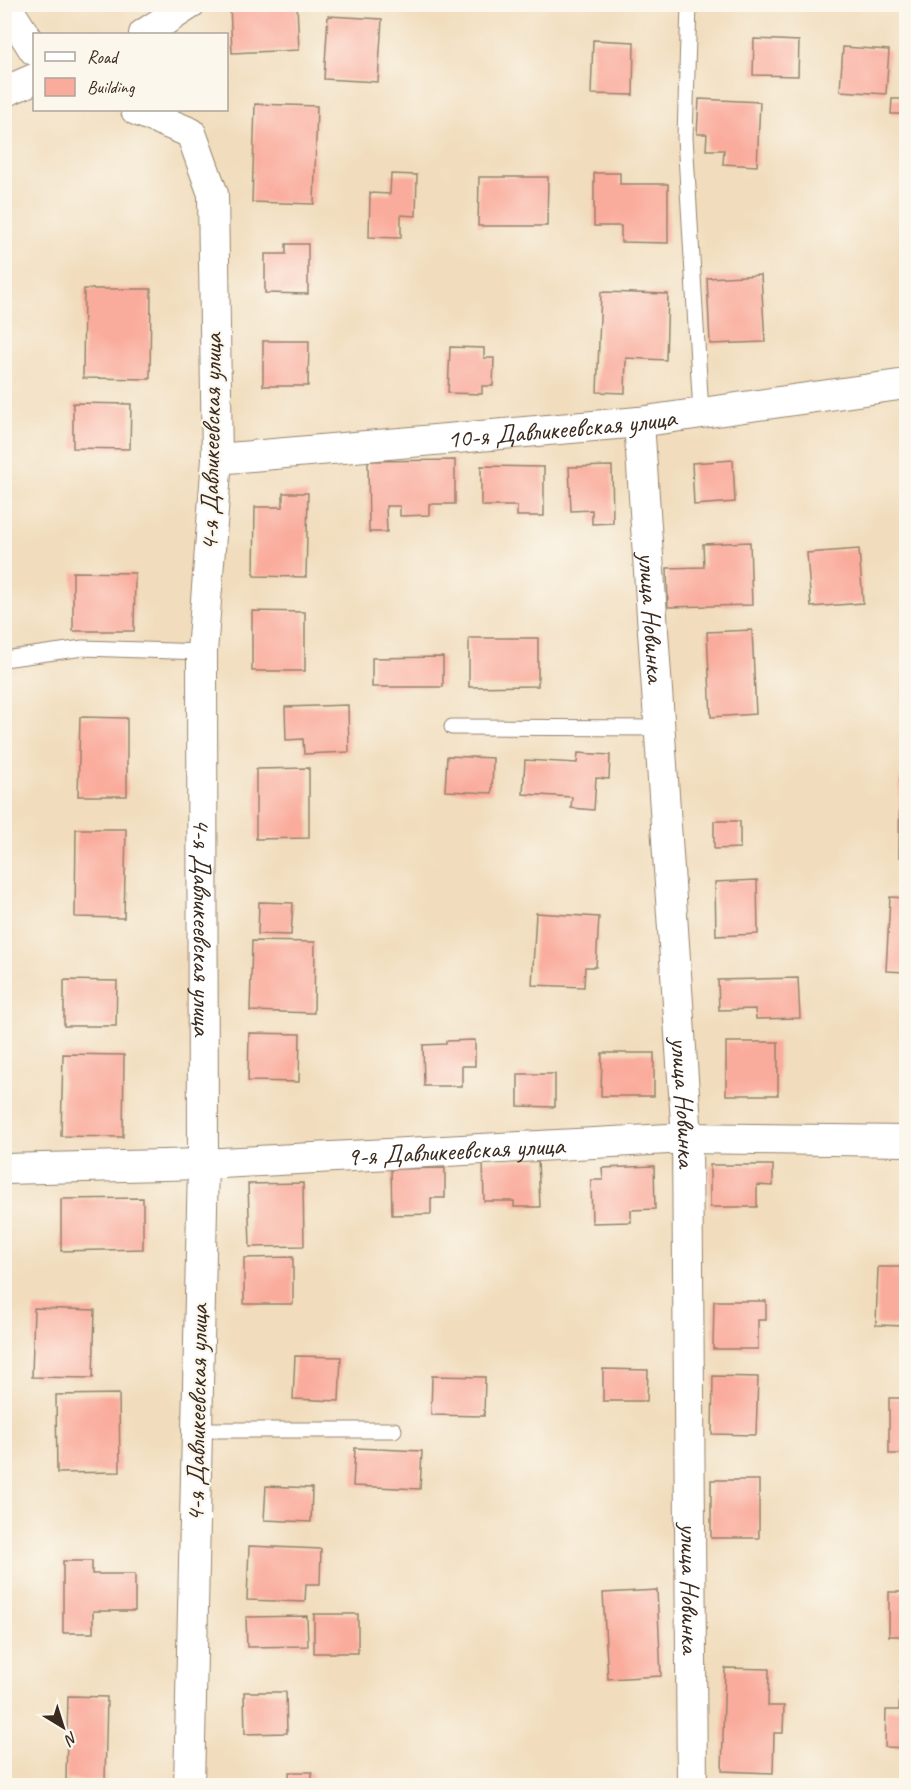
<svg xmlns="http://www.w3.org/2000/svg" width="911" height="1790" font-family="Caveat,sans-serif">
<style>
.building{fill:#faac9c}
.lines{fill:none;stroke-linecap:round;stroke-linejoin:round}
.lane-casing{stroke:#96846e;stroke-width:17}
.street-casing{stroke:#96846e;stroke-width:32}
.lane{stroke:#fff;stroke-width:15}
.street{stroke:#fff;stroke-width:30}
.labels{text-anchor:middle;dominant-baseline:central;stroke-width:4.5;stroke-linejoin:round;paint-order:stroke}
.street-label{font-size:26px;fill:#3b2a1e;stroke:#fbf7ec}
</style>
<rect width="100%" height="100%" fill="#fbf7ec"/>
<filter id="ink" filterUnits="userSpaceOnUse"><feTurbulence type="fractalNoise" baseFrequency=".0167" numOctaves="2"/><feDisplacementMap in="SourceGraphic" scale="12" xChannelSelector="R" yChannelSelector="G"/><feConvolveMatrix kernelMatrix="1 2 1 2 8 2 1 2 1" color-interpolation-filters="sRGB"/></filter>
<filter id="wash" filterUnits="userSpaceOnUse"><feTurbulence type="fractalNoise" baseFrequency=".008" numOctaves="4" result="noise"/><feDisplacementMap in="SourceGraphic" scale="24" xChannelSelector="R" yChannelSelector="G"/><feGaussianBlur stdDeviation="1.35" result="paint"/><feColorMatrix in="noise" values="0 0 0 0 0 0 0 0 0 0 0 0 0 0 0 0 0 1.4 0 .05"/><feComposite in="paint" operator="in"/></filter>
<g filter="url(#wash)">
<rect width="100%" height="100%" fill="#f1ddbd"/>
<g id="blocks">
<path class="building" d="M230,4H297L299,50L232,53Z
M328,16L382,19L378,82L324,79Z
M754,39L799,41L798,76L753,75Z
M593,40L634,42L633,95L591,94Z
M843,47L889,50L886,94L840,91Z
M699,99L760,102L757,166L723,164L724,150H706L707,134H697Z
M892,99H906V114H891Z
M255,104L317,106L314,204L252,202Z
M594,173H620V184H668V243L621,242V226H594Z
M391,174L417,175L416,216L401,215V238L369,237L370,193L390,194Z
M479,177H548L547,226H478Z
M286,244H308V294L265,293V254H286Z
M761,275L765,342L710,344L707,278Z
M84,289H151L150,379L83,378Z
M601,292L668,294L666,360L626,358L625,393L597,392Z
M263,341H309L308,386H263Z
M450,347L484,348V358H494L493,386H482V394L448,393Z
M73,403L131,404L130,449L73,448Z
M455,460V504H429V515L400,516V506H386L387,532H369L368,461Z
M733,460L735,502L694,505L692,463Z
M481,466L544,467V516H517V506H481Z
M612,466L613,523L592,524V510L571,511L569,467Z
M283,493H308L306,577L254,576L255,507H283Z
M750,542L752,605L668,607L667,568L704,567L703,544Z
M859,549L863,603L811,607L807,553Z
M73,572L135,573L134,631H73Z
M252,611L305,612V671H252Z
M752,630L756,714L711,717L707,632Z
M469,638H538V686L469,687Z
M443,657V687H372V658Z
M903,672H906V709H902Z
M348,705L349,752L304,754L303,739L286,740L285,707Z
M80,717L127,718V796H78Z
M578,753L610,755L609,779L596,778L594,810L571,808L572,797L523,794L525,760L577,763Z
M447,756L493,758L492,793L445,791Z
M309,768V838L256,839V769Z
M900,778H906V857H899Z
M714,821H740V848L714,849Z
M76,829H126L124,918L75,917Z
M757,880L758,934L716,936L715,882Z
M890,897L906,898V972L886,971Z
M259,902L293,903L291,935L258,934Z
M536,913L599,917L596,967H585L584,987L532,985Z
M252,941L315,942L314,1013L250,1011Z
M798,978L800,1018L756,1019L755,1009L719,1010L718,980Z
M64,980L117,981L116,1026H64Z
M249,1033L300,1034L299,1082L248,1081Z
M475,1040V1066H462V1086H424L423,1045L446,1044V1041Z
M726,1042H778V1095H726Z
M602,1053H654V1096H601Z
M63,1054L124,1055L123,1137L61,1136Z
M518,1074H555V1107L518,1106Z
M538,1160L540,1207H514V1201H484L483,1161Z
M710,1165H773V1186L757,1185V1207H710Z
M654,1166L655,1209L631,1210V1222L592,1223L591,1180H603L602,1168Z
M445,1168V1198H431V1214L392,1215L391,1169Z
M303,1183L304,1246L250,1247L248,1184Z
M143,1198V1249L61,1251V1199Z
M293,1257V1304H244V1258Z
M878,1267H906V1326L876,1325Z
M714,1301H766V1320H758V1349H713Z
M34,1308L95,1310L93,1378L32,1377Z
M295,1356L341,1357L339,1401L293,1399Z
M603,1369L648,1370L647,1401H603Z
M432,1376L485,1377L484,1416L431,1415Z
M713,1376L758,1377L756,1435L712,1434Z
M119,1394L120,1472L57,1473L56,1395Z
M889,1398H906V1454H889Z
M355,1448L422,1451L420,1489L353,1486Z
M711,1480H759V1538H711Z
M266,1486L312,1488L311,1522L264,1520Z
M249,1546L321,1549L320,1584H306L305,1602L247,1600Z
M63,1561H92V1574H135V1611H93V1633H63Z
M657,1590L661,1676L608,1679L603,1593Z
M889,1592H906V1636H889Z
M314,1614H358V1653H314Z
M307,1616L308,1646L247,1647L246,1617Z
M725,1668L769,1669L768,1706H784L783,1733H774L773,1773L722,1771Z
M900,1682H906V1748L885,1747L886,1710H899Z
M244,1692H286L287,1733L245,1734Z
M68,1696L107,1697L105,1781L66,1780Z
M289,1772H312V1786H289Z"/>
</g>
</g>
<g filter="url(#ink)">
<use href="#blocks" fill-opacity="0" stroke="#96846e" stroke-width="1.5"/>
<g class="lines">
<g class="lane-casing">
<path id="lane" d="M689,4L685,137L701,413
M4,659L83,648L202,652
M452,727L660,728
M196,1430H394"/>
</g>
<g class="street-casing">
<g id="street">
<path d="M5,4L34,50"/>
<path d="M144,34L190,4"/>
<path d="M4,92L34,79"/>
<path id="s1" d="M136,110L191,133L213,194L217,459L202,652L203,1164L189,1786"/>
<path id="s2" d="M639,422L687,1138L692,1786"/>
<path id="s3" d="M217,459L639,422L906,384"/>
<path id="s4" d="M4,1169L203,1164L687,1138L906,1141"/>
</g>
</g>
<use href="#lane" class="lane"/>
<use href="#street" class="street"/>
</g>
</g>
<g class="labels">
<g class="street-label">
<text stroke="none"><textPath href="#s3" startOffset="346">10-я Давликеевская улица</textPath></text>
<text transform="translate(211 442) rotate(-89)">4-я Давликеевская улица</text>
<text stroke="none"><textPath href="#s2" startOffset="196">улица Новинка</textPath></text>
<text stroke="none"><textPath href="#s1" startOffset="858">4-я Давликеевская улица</textPath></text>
<text stroke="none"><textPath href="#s2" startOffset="682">улица Новинка</textPath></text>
<text stroke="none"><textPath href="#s4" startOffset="452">9-я Давликеевская улица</textPath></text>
<text transform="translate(197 1413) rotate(-89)">4-я Давликеевская улица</text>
<text stroke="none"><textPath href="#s2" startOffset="1168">улица Новинка</textPath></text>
</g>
</g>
<rect width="911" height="1790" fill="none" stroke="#fbf7ec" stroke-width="24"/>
<rect x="33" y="33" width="195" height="78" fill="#fbf7ec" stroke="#aea59a" stroke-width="1.5"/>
<rect x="45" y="52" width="30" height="9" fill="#ffffff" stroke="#aea59a" stroke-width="1.5"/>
<text x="87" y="63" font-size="18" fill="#3b2a1e">Road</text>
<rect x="45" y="78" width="30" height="18" fill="#faac9c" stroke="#aea59a" stroke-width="1.5"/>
<text x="87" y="93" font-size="18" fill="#3b2a1e">Building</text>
<g transform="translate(63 1727) rotate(142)" stroke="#fbf7ec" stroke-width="4.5" paint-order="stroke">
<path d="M0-4.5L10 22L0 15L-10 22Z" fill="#3b2a1e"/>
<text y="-9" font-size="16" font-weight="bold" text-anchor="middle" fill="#3b2a1e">N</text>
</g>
</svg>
